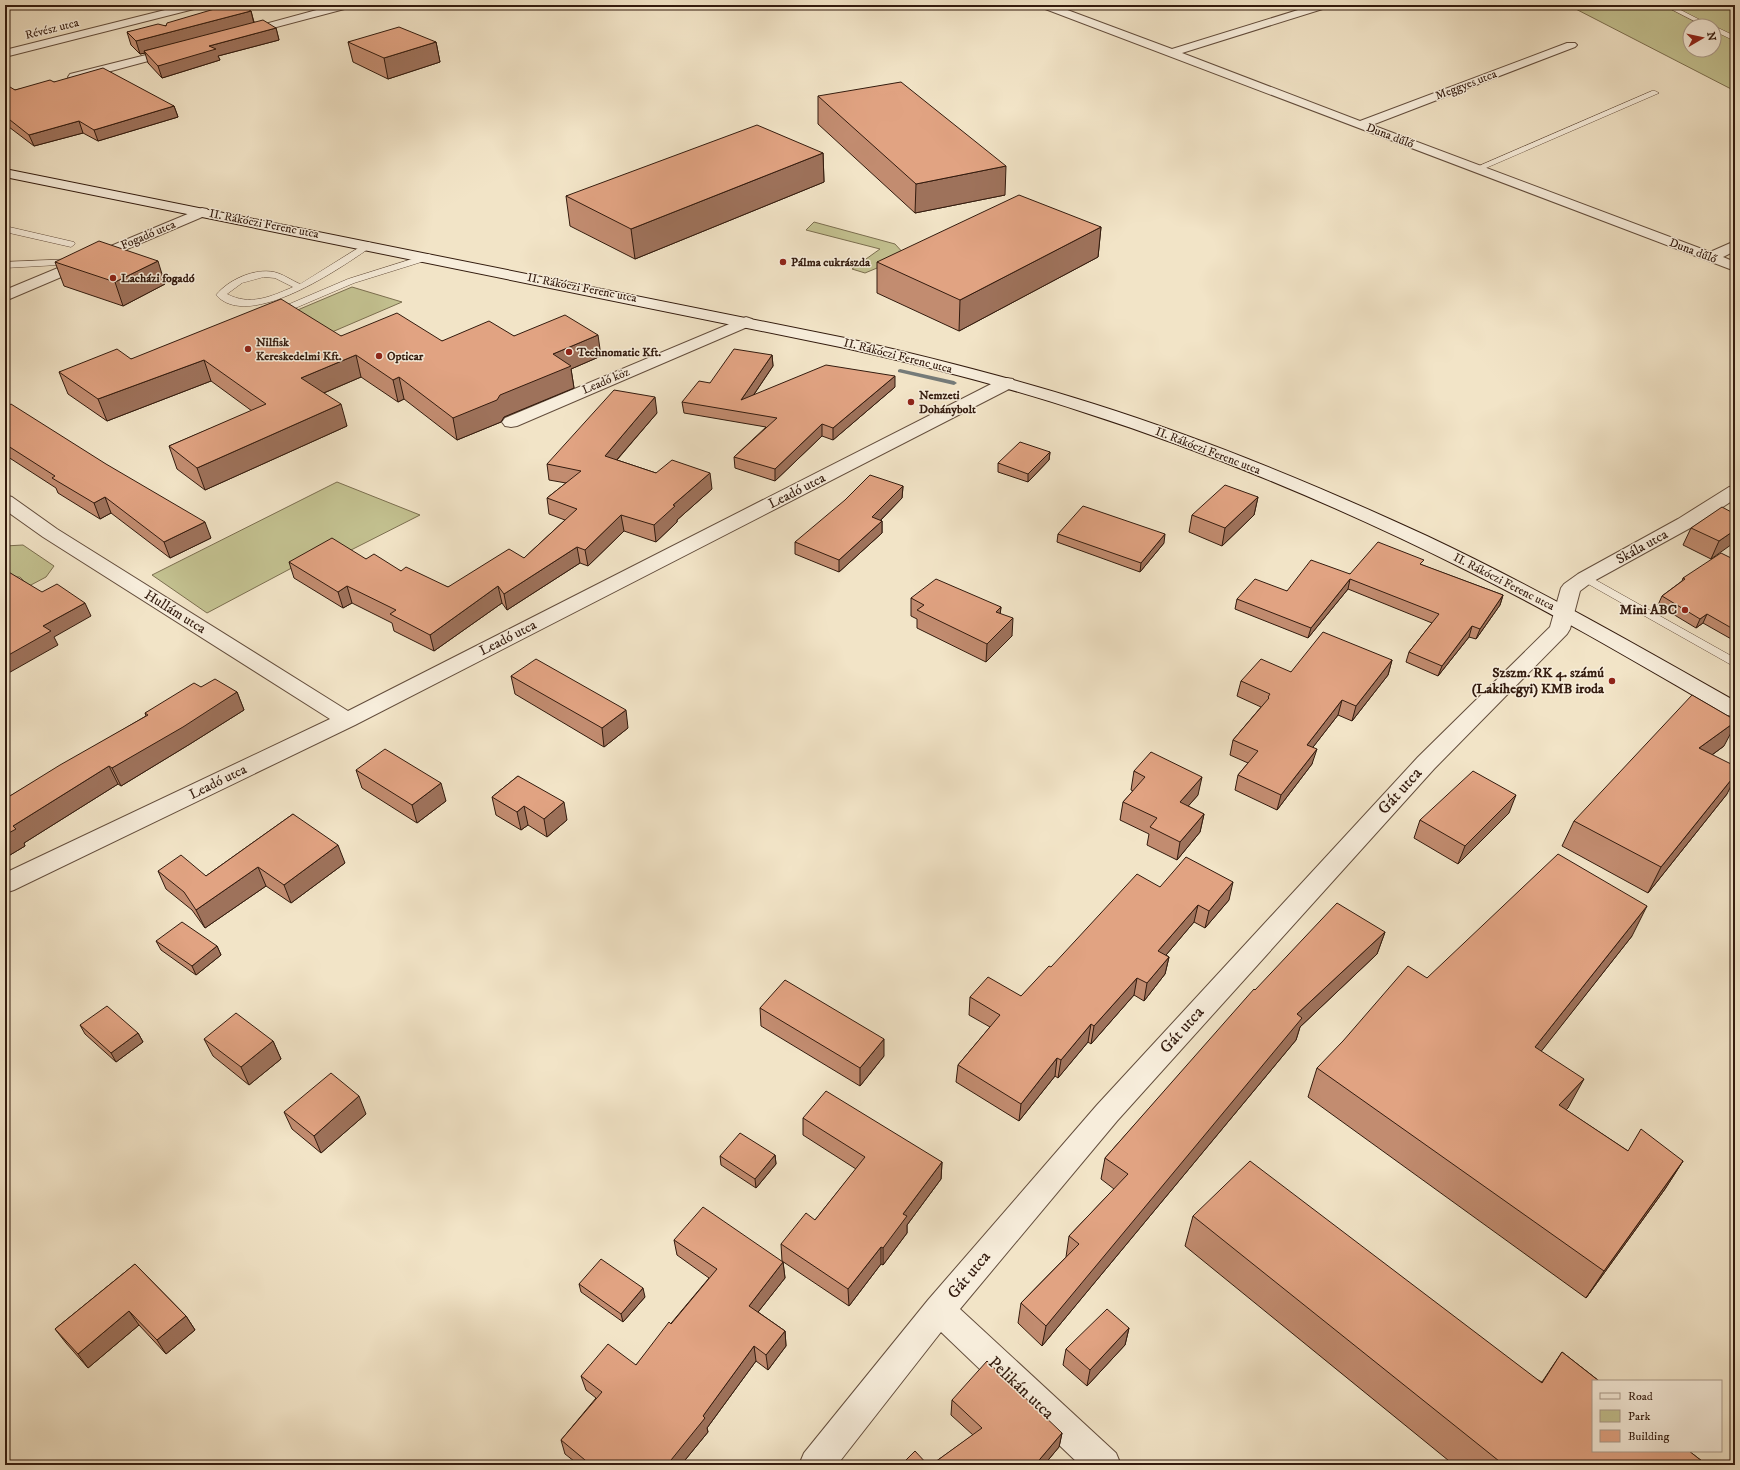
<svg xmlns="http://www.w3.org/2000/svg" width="1740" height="1470" font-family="'IM FELL DW Pica',serif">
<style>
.green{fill:#c3c190;stroke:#7b6e4f;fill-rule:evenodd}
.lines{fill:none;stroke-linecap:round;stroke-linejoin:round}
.stream{fill:#757b79;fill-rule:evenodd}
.service-casing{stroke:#634d3c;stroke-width:1}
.minor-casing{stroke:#634d3c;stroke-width:2}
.secondary-casing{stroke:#331b0e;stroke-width:2}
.service{fill:#f7eddb;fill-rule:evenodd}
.minor{fill:#f7eddb;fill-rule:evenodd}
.secondary{fill:#f7eddb;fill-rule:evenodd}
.wall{fill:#c28c70;stroke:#331b0e}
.shaded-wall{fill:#9e725b;stroke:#331b0e}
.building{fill:#e1a382;stroke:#331b0e}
.poi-dot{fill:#8f2418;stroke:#f7eddb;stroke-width:1.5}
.labels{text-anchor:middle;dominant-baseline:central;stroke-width:3;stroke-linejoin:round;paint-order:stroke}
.far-street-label{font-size:12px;fill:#331b0e;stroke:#f7eddb}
.far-poi-label{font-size:12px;font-weight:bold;fill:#331b0e;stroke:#f7eddb;text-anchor:start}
.street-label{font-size:14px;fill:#331b0e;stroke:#f7eddb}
.poi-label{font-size:14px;font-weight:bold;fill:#331b0e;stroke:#f7eddb;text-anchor:end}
.near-street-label{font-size:17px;fill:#331b0e;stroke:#f7eddb}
</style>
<rect width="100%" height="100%" fill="#f2e4c7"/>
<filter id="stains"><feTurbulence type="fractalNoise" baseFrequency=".005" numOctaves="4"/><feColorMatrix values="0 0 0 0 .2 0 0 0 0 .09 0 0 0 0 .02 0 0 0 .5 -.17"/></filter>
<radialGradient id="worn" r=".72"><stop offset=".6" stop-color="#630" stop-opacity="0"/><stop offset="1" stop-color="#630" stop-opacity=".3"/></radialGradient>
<path class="green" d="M1568,5H1735V91ZM1690,26H1714V50H1690Z
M814,222L895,244L906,256L865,273L852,269L880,249L806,230Z
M352,287L402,302L318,338L281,317Z
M337,482L420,515L351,550L335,545L207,613L152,575Z
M23,545L54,566L46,577L29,586L20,577H5V546Z"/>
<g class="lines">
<path class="stream" d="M900,369L954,381L957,383L954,385L898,372V370Z"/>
<g class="service-casing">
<path id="service" d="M1663,5H1671L1712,26H1704Z
M1714,26L1735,36V41L1714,31Z
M1652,91H1655L1659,93L1479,171H1476L1472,169Z
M5,226L74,242L75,244L71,247L5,232Z
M368,242L371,243L372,245L371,247C342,267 249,332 216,295C228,280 254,268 274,272C283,274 291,280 300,284ZM264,277L275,278L293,287C270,297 250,306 227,294L242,283Z
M428,254L431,255L432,257L431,259L354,283L279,315H273L271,313L273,311L348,279Z
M73,259L76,260L77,262L76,264L5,268V262Z
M1585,574L1735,658V667L1581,580L1579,578L1581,576Z"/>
</g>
<g class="minor-casing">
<path id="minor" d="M185,5H203L202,7L5,57V50Z
M335,5H353L352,7L243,36L237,33L239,31Z
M1039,5H1054L1172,49L1314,5H1330L1329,7L1182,53L1360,121L1567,43H1575L1577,45L1575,47L1372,125L1710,252L1735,241V251L1723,257L1735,262V271L1040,7Z
M174,48L178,49L180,51L178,53L74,81L70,80L68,77L70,74Z
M202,208L207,209L209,212L207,215L5,301V290Z
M746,317L752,319L754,322L752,325L517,426L511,427L505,426L502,422L505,418Z
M1007,378L1013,379L1015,383L1013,387L355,725L14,890L5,893V873L330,719L43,537L5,510V495L12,497L57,529L348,711L1001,379Z
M1735,486V499L1692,527L1592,582L1580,591L1570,629L1567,634L1434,769L1117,1121L960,1309L1116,1453L1121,1465H1080L941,1332L837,1465H799L804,1453L928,1300L1097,1105L1418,757L1550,627L1561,588L1564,584L1578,574L1678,519L1729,487Z"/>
</g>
<g class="secondary-casing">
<path id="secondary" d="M5,169L845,338C929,357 1012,378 1094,404C1208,440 1319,486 1427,536C1533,586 1633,643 1735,701V717L1727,715C1641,665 1555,614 1466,570C1342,508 1214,454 1083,412C1005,386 925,366 845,348L5,177Z"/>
</g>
<use href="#service" class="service"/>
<use href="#minor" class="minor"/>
<use href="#secondary" class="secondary"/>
</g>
<path class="wall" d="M251,11L254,22L276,28L279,40L218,56L220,60L162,78L148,63L145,53L140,54L131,45L127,32Z
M348,42H436L440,62L388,79L353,62Z
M54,82L174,106L178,117L98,141L83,133L34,146L5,124V88L15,90Z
M818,96L1005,195L915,213L818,124Z
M823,153L824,182L635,259L570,226L566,196Z
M1101,227L1098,257L959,331L877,293V262Z
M55,262L165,284L123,306L64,286Z
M341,336L442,341L514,336L601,356L571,369L574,388L504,417L501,422L457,440L404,399L398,402L361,377L324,393L347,426L205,490L177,469L169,446L252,411L211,381L107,421L68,394L59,372L131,359Z
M772,355L773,366L753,396L895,387L833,440L822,436L775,481L735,468L734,457L766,427L684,413L682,402L710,383Z
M5,404L211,538L170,558L111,513L100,519L58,493L56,488L5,455Z
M657,413L617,460L656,473L712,489L677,520V522L656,542L624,531L588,566L580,563L507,610L502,603L434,651L394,631L392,623L352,603L343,608L294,578L289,562L366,559L448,587L524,558L565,520L549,514L547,498L566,483L549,480L547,464Z
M1050,452L1049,460L1028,482L998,472V463Z
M903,486L902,498L881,520L882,521V533L839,572L795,554V542Z
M1258,497L1254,515L1222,546L1189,532L1192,515Z
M1735,514L1711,559L1683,545L1691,528Z
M1058,534L1164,543L1140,572L1057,542Z
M1735,560V639L1733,640L1703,623L1696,628L1658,605L1662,596L1682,581L1683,578Z
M1422,565L1503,595L1500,605L1476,639L1469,637L1438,676L1406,662L1409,652L1432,623L1348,589L1308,638L1235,609L1237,599L1287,591L1350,574Z
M911,598L1001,607L1000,613L1012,636L986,662L917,628V619L911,616Z
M1392,660L1388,675L1352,721L1338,715L1313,747L1312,764L1277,810L1235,790L1238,775L1248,763L1230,755L1233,740L1261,707L1237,696L1241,681L1291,672Z
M511,676L628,728L604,747L515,694Z
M201,687L237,692L244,710L190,744L121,786L118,784L24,843L25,846L5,858V799L146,716L145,713Z
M1724,746L1712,755L1727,794L1648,893L1562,846L1574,821Z
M356,770L446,801L417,823L362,788Z
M1134,771L1198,795L1188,806L1204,814L1200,832L1177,860L1147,845L1149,834L1120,820L1123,802L1133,791L1131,790Z
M518,776L567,820L547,837L528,825L521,830L496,815L492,797Z
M1509,813L1458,864L1414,838L1420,820Z
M293,814L345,863L291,903L266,886L205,928L192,910L166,889L158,871L206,876Z
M1160,887L1229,900L1205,928L1194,922L1166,955L1169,957L1165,974L1144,1001L1134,995L1091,1044L1088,1042L1058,1078L1055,1076L1019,1121L956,1082L958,1065L990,1027L969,1015L970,997L1021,996L1051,967Z
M1385,932L1377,954L1300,1027L1296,1040L1042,1346L1018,1323L1021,1303L1066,1257L1069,1236L1114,1189L1101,1179L1105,1158L1255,990Z
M1632,936L1541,1051L1568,1108L1566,1110L1628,1151L1683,1161L1665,1189L1586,1298L1308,1097L1317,1068L1427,978Z
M156,941L217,946L221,955L196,975L161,950Z
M760,1008L884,1056L860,1086L761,1026Z
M80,1025L138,1033L143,1042L116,1062L85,1034Z
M204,1039L273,1041L281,1059L249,1085L213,1056Z
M284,1112L366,1114L321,1153L292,1129Z
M803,1118L942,1162L941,1179L907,1225V1233L883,1265L881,1264L849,1306L782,1261L781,1244L815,1220L856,1169L803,1135Z
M775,1155L776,1164L756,1188L721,1165L720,1156Z
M1193,1216L1542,1382L1562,1352L1707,1465H1454L1185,1246Z
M674,1240L783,1262L785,1278L758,1312L785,1331L786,1346L768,1370L756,1361L707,1428L708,1432L681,1465H579L565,1454L561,1440L596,1398L586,1390L581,1376L636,1365L709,1278L677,1255Z
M135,1264L186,1316L195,1330L166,1354L139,1325L88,1368L66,1343L55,1329Z
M579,1284L645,1297L623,1322L581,1292Z
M1129,1328L1125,1345L1087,1386L1063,1365L1066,1349Z
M952,1400L1062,1433L1059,1447L1044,1465H931L973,1435L951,1415Z"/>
<path class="shaded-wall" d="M251,11L254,24L144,51L145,53L140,54L136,41Z
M276,28L279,40L218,56L220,60L162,78L158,66L209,46Z
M436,42L440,62L388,79L384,58Z
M174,106L178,117L98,141L94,130Z
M79,121L83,133L34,146L29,135Z
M823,153L824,182L635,259L631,229Z
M1006,166L1005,195L915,213L916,184Z
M1101,227L1098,257L959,331L960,300Z
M158,261L165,284L123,306L115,282Z
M598,335L601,356L571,369L574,388L504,417L501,422L457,440L453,418L553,354Z
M356,355L361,377L307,400L301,378Z
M772,355L773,366L742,412L741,400Z
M204,360L211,381L107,421L98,399Z
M895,376V387L833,440V428Z
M399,377L404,399L398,402L393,380Z
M655,397L657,413L607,471L605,456Z
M341,404L347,426L205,490L197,468Z
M822,424V436L775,481V469Z
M1050,452L1049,460L1028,482V474Z
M710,473L712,489L677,520V522L656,542L654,525L673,505Z
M903,486L902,498L872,529V517Z
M105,497L111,513L100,519L94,503Z
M1258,497L1254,515L1222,546L1225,528Z
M621,515L624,531L588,566L585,550Z
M882,521V533L839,572V560Z
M205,522L211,538L170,558L164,542Z
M1735,530V542L1711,559L1719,541Z
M1165,534L1164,543L1140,572L1141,563Z
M577,547L580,563L507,610L504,594Z
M1350,579L1348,589L1308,638L1311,628Z
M347,586L352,603L343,608L338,592Z
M498,586L502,603L434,651L430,635Z
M1503,595L1500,605L1476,639L1480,629Z
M85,603L91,616L54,637L58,645L5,675V657L43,626Z
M1001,607L999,625L996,612Z
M1707,614L1703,623L1696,628L1700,619Z
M1013,618L1012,636L986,662L987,644Z
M1472,626L1469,637L1438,676L1442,666Z
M1392,660L1388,675L1352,721L1356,706Z
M237,692L244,710L190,744L121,786L112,768Z
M1342,700L1338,715L1303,760L1307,745Z
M626,710L628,728L604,747L602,728Z
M1735,722V725L1724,746L1687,773L1699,748Z
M1317,749L1312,764L1277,810L1281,795Z
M109,766L118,784L24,843L25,846L5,858V835L13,826Z
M1735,775V778L1727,794L1648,893L1661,867Z
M1202,777L1198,795L1176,820L1180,802Z
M441,783L446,801L417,823L412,805Z
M1516,795L1509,813L1458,864L1465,846Z
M564,802L567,820L547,837L544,819Z
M524,806L528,825L521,830L517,812Z
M1204,814L1200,832L1177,860L1180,842Z
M338,845L345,863L291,903L284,885Z
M258,867L266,886L205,928L196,910Z
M1233,882L1229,900L1205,928L1209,911Z
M1198,905L1194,922L1155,968L1158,951Z
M1647,906L1632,936L1521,1077L1535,1047Z
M1385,932L1377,954L1300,1027L1296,1040L1042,1346L1046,1326L1297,1014Z
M217,946L221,955L196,975L192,966Z
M1169,957L1165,974L1144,1001L1147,983Z
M1137,978L1134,995L1091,1044L1094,1026Z
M1091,1024L1088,1042L1058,1078L1061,1060Z
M138,1033L143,1042L116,1062L111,1053Z
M884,1039V1056L860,1086V1068Z
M273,1041L281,1059L249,1085L241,1067Z
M1057,1058L1055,1076L1019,1121L1021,1104Z
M1584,1079L1568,1108L1543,1134L1559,1105Z
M359,1096L366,1114L321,1153L314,1136Z
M775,1155L776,1164L756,1188L755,1179Z
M1683,1161L1665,1189L1586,1298L1604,1271Z
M942,1162L941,1179L907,1225V1233L883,1265V1248L903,1214Z
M881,1247V1264L849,1306L848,1289Z
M783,1262L785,1278L751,1321L749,1306Z
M643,1288L645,1297L623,1322L621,1314Z
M129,1311L139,1325L88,1368L78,1354Z
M186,1316L195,1330L166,1354L157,1340Z
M1129,1328L1125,1345L1087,1386L1090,1370Z
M785,1331L786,1346L768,1370L766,1355Z
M754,1346L756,1361L707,1428L708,1432L681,1465H667Z
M1062,1433L1059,1447L1044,1465H1035Z"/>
<path class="building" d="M228,5H241L251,11L136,41L127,32L158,24L166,26L167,23Z
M263,20L276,28L209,46L216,49L158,66L144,51Z
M399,27L436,42L384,58L348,42Z
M103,68L174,106L94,130L79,121L29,135L5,116V88L10,87L15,90L50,80L54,82Z
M901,82L1006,166L916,184L818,96Z
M757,125L823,153L631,229L566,196Z
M1019,195L1101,227L960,300L877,262Z
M99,241L158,261L115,282L55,262Z
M281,299L341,336L397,313L442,341L489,321L514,336L565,315L598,335L553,354L571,366L500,395L497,400L453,418L399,377L393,380L356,355L301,378L341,404L197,468L169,446L266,404L204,360L98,399L59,372L117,349L131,359Z
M734,349L772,355L741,400L826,365L895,376L833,428L822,424L775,469L734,457L777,418L682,402L699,381L710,383Z
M614,390L655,397L605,456L656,473L672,460L710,473L673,505L675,506L654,525L621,515L585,550L577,547L504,594L498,586L430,635L390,614L396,610L347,586L338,592L289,562L332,538L366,559L374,554L401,571L406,567L448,587L509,549L524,558L577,509L547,498L581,471L547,464Z
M5,404L8,406L11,404L106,464L205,522L164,542L105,497L94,503L52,478L55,476L5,444Z
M1020,442L1050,452L1028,474L998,463Z
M870,475L903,486L872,517L882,521L839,560L795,542L845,500Z
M1225,485L1258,497L1225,528L1192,515Z
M1083,506L1165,534L1141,563L1058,534Z
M1722,507L1735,514V530L1719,541L1691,528Z
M1378,542L1424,560L1420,564L1503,595L1480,629L1472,626L1442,666L1409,652L1439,614L1350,579L1311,628L1237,599L1255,579L1287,591L1311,560L1350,574Z
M1721,553L1735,560V630L1707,614L1700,619L1662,596L1685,579L1683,578Z
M7,571L42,592L57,584L85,603L43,626L51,631L5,657V573Z
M936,579L1001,607L996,612L1013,618L987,644L917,610L924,605L911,598Z
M1323,632L1392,660L1356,706L1342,700L1307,745L1317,749L1281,795L1238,775L1258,751L1233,740L1269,698L1268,697L1270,694L1241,681L1261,659L1291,672Z
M536,659L626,710L602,728L511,676Z
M215,679L237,692L183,727L112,768L109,766L13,826L16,829L5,835V799L60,765L148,715L145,713L194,683L201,687Z
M1692,695L1735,720V722L1699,748L1735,766V775L1661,867L1574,821Z
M385,749L441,783L412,805L356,770Z
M1151,752L1202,777L1180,802L1204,814L1180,842L1150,827L1157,818L1123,802L1145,777L1134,771Z
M1473,771L1516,795L1465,846L1420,820Z
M518,776L564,802L544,819L524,806L517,812L492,797Z
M293,814L338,845L284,885L258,867L196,910L184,892L158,871L181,855L206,876Z
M1558,854L1647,906L1535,1047L1584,1079L1559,1105L1628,1151L1641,1129L1683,1161L1604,1271L1317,1068L1343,1041L1408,966L1427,978Z
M1186,857L1233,882L1209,911L1198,905L1158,951L1169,957L1147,983L1137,978L1094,1026L1091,1024L1061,1060L1057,1058L1021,1104L958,1065L1000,1015L970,997L988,977L1021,996L1049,966L1051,967L1137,874L1160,887Z
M1337,903L1385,932L1297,1014L1302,1018L1046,1326L1021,1303L1079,1244L1069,1236L1128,1174L1105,1158L1254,989L1255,990Z
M182,922L217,946L192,966L156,941Z
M785,980L884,1039L860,1068L760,1008Z
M107,1006L138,1033L111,1053L80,1025Z
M236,1013L273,1041L241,1067L204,1039Z
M331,1073L359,1096L314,1136L284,1112Z
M826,1091L942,1162L903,1214L907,1216L883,1248L881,1247L848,1289L781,1244L806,1213L815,1220L865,1157L803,1118Z
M740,1133L775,1155L755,1179L720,1156Z
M1250,1161L1542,1383L1562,1352L1599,1381H1593V1451H1689L1707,1465H1504L1193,1216Z
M703,1207L783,1262L749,1306L785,1331L766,1355L754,1346L703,1416L705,1418L667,1465H591L561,1440L602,1392L581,1376L608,1344L636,1365L669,1322L671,1324L717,1269L674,1240Z
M601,1259L643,1288L621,1314L579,1284Z
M135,1264L186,1316L157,1340L129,1311L78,1354L55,1329Z
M1107,1309L1129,1328L1090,1370L1066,1349Z
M987,1361L1062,1433L1035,1465H931L982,1428L952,1400Z
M915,1451L928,1465H901Z"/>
<g class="poi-dot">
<circle cx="783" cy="262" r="4"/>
<circle cx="113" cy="278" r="4"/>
<circle cx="248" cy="349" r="4"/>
<circle cx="569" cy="352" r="4"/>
<circle cx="379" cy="356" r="4"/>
<circle cx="911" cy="402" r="4"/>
<circle cx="1685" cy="610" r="4"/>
<circle cx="1612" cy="681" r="4"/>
</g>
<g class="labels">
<g class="far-street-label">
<text transform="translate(52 29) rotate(-14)">Révész utca</text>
<text transform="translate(1466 85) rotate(-21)">Meggyes utca</text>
<text transform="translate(1390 136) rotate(21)">Duna dűlő</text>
<text transform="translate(264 224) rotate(11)">II. Rákóczi Ferenc utca</text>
<text transform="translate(148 235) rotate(-23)">Fogadó utca</text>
<text transform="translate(1693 251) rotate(21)">Duna dűlő</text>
<text transform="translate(582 288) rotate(11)">II. Rákóczi Ferenc utca</text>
<text transform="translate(898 356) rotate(14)">II. Rákóczi Ferenc utca</text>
<text transform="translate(606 381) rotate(-23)">Leadó köz</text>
<text transform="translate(1208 451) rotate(21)">II. Rákóczi Ferenc utca</text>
<text transform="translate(1504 582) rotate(27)">II. Rákóczi Ferenc utca</text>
</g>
<g class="far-poi-label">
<text x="791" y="262">Pálma cukrászda</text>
<text x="121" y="278">Lacházi fogadó</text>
<text x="256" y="342">Nilfisk<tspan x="256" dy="14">Kereskedelmi Kft.</tspan></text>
<text x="577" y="352">Technomatic Kft.</text>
<text x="387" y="356">Opticar</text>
<text x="919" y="395">Nemzeti<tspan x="919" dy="14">Dohánybolt</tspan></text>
</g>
<g class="street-label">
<text transform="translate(797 491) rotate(-27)">Leadó utca</text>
<text transform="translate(1642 547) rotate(-29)">Skála utca</text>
<text transform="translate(175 612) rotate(32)">Hullám utca</text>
<text transform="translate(508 638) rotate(-27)">Leadó utca</text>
<text transform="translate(218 782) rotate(-26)">Leadó utca</text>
</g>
<g class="poi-label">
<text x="1677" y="610">Mini ABC</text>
<text x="1604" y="673">Szszm. RK 4. számú<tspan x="1604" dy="16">(Lakihegyi) KMB iroda</tspan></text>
</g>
<g class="near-street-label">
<text transform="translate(1400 791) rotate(-48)">Gát utca</text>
<text transform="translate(1182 1030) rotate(-48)">Gát utca</text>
<text transform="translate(969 1275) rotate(-50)">Gát utca</text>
<text transform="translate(1021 1388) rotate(43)">Pelikán utca</text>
</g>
</g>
<rect width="1740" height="1470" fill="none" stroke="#f2e4c7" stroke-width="20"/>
<rect x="6" y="6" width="1728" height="1458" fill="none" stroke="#331b0e" stroke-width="2"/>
<rect x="10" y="10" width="1720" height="1450" fill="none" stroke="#331b0e"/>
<rect x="1592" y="1380" width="130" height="72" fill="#f7eddb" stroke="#a99989"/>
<rect x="1600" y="1393" width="20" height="6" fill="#f7eddb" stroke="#a99989"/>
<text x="1628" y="1400" font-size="12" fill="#331b0e">Road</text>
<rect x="1600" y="1410" width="20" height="12" fill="#c3c190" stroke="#a99989"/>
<text x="1628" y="1420" font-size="12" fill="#331b0e">Park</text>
<rect x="1600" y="1430" width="20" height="12" fill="#e1a382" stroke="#a99989"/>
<text x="1628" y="1440" font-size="12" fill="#331b0e">Building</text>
<g transform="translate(1702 38) rotate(81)"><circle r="19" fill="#f7eddb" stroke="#a99989"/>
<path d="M0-3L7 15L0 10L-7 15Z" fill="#8f2418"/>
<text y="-6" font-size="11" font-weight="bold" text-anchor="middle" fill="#331b0e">N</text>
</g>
<rect width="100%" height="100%" filter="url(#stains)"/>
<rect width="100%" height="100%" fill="url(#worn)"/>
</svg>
